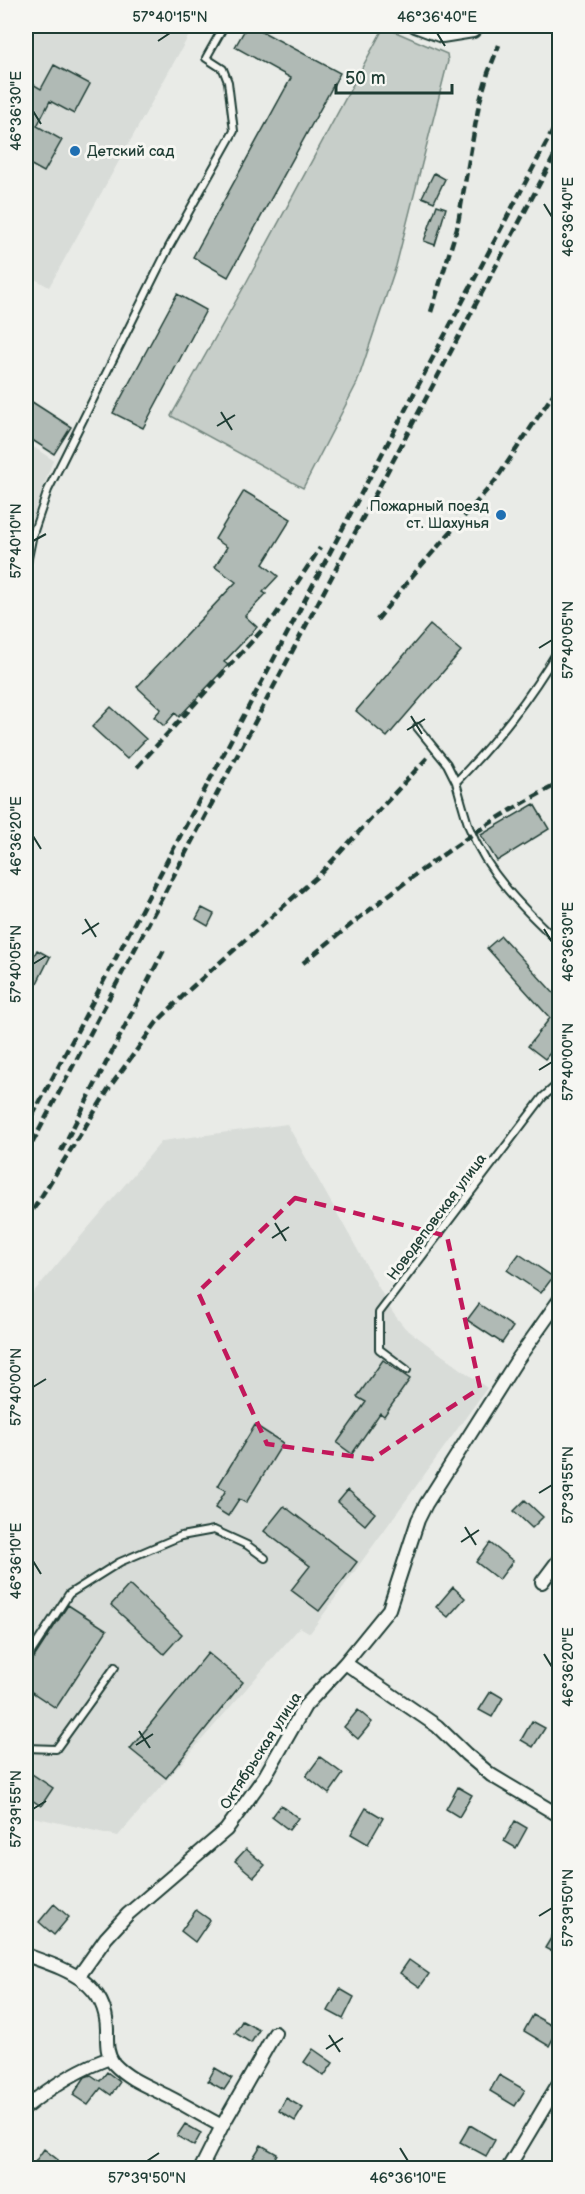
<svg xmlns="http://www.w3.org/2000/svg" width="585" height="2194" font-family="'Balsamiq Sans',sans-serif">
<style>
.built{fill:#d8dcd8}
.green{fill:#c7cec9;stroke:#73867e;stroke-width:1.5}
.building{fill:#b0bab5;stroke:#1f3d34;stroke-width:1.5}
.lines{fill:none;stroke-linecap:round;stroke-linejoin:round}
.lane-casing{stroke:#1f3d34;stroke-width:10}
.street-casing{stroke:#1f3d34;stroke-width:16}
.lane{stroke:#f6f6f2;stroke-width:6}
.street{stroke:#f6f6f2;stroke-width:12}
.rail{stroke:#1f3d34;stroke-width:4.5;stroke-dasharray:9 4.5;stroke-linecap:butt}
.marked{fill:none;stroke:#c2185b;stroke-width:4.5;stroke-dasharray:12 8;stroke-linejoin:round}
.ticks{fill:none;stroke:#1f3d34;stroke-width:2}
.poi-dot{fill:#1f6fb2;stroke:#f6f6f2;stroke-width:2}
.labels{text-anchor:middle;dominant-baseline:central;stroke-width:6;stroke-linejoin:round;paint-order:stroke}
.poi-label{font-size:15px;fill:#1f3d34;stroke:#f6f6f2;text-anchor:start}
.street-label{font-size:15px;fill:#1f3d34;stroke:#f6f6f2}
.neatline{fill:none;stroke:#1f3d34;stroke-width:2}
.ticks-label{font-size:15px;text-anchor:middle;fill:#1f3d34}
</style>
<rect width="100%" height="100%" fill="#e9ebe7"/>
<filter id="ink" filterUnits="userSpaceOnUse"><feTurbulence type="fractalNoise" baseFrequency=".0167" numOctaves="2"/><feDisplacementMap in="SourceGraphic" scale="12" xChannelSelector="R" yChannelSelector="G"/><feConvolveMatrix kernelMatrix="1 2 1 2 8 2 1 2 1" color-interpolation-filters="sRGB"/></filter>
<g filter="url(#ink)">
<path class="built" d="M26,26H188L193,28L49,287L26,274Z
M26,442L53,460L26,536Z
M287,1124L393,1313L405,1328L487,1388L310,1633L300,1627L118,1836L33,1817L26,1820V1301L162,1141Z"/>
<path class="green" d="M384,27L447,54L448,61L396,266L357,383L303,488L171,416L246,283Z"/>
<path class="building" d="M247,26H252L340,73L228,277L193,257L291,78L235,47Z
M54,65L90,84L74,114L50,101L37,126L62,140L44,172L26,162V80L41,89Z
M434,173L445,179L434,202L422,197Z
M437,205L446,208L435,245L424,241Z
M177,294L206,310L143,428L113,413Z
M26,398L71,427L54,454L26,436Z
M244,491L291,519L263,564L278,576L263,592L266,594L245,616L257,627L224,662L228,665L179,717L175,713L164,726L154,717L161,709L137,687L236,582L215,567L227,547L215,539Z
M430,625L461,651L387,737L356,711Z
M111,707L146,739L127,759L92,727Z
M534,804L549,829L497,861L481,835Z
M202,908L214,914L208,926L196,919Z
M501,936L560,1000V1041L545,1059L528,1046L550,1018L487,948Z
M37,950L50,957L26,1005V972Z
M519,1254L553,1277L541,1293L507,1270Z
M479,1304L513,1327L502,1343L467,1320Z
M383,1360L410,1379L384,1416L380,1413L352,1454L337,1443L366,1402L357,1397Z
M255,1425L283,1443L246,1503L239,1499L228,1516L215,1508L226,1490L218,1486Z
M348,1490L375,1513L365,1525L338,1502Z
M525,1500L543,1517L532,1528L514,1511Z
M284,1506L357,1562L319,1611L291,1590L310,1566L264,1531Z
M490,1543L513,1561L499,1580L476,1562Z
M129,1585L182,1634L164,1654L111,1605Z
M453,1587L465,1598L448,1617L436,1607Z
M68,1605L107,1630L56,1708L26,1688V1670Z
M208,1653L243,1682L166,1778L130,1749Z
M491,1691L503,1698L492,1717L479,1710Z
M358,1710L372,1722L358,1739L344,1727Z
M532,1721L545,1728L533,1747L521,1740Z
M320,1757L343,1774L329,1794L306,1776Z
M26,1770L53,1788L41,1806L26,1796Z
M458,1787L472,1795L459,1817L446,1809Z
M281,1805L298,1818L289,1830L272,1817Z
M366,1808L383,1818L368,1844L351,1834Z
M515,1821L527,1828L516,1848L504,1841Z
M246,1849L265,1865L254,1877L235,1861Z
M54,1904L69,1917L54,1935L39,1922Z
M196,1910L210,1920L195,1942L181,1931Z
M560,1923V1956L545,1948Z
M409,1960L429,1974L420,1987L400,1973Z
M340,1989L354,1997L343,2019L328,2011Z
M533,2015L558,2029L549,2046L524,2031Z
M242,2021L259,2030L251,2043L235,2033Z
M313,2049L333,2063L324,2076L304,2062Z
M215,2068L232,2078L224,2090L208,2081Z
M107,2072L120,2082L111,2095L101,2088L88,2105L73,2095L85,2077L91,2075L100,2081Z
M499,2075L525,2090L515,2106L490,2091Z
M286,2098L303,2108L295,2121L279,2111Z
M185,2124L201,2133L194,2146L177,2136Z
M470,2125L495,2140L486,2156L460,2142Z
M261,2145L277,2154L270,2167L253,2158Z
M44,2149L58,2160L52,2169H30Z"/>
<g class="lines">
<g class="lane-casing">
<path id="lane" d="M26,568L33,534L48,490L169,247L234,131L228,82L223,69L206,58L224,26
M560,647C529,699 498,739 456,782C460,797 464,812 469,827C487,873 524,910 560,943
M417,727L447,764L456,782
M407,1370L379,1349V1313L543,1097L560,1082
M26,1660L69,1594L120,1562L181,1536L214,1530L247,1545L265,1558
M26,1748L56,1749L115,1667"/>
</g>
<g class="street-casing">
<path id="street" d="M415,26L442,36L473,31L478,26
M542,1582L560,1558
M345,1663L437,1726L466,1754L491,1775L560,1816
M26,1955C64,1969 106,1980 107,2029C107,2042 106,2054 114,2064C129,2080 150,2087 169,2097C187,2106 204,2117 222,2126
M79,1976L106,1938L128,1914L226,1830L265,1776L305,1706L345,1663L389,1609L418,1520L426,1504L517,1360L560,1299
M26,2107C52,2086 78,2069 110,2058
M201,2168L222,2126L275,2033
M508,2168L560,2081"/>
</g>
<use href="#lane" class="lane"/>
<use href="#street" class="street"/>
<path class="rail" d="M431,312L457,228L479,104L488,73L499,45
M377,620L413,575L495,481L560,384
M137,767L275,616L320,548
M303,963C387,896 464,832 560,783
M26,1128L560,117
M61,1151L165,948
M26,1155L560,145
M26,1221L112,1084L157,1022L190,989L321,873L428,757"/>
</g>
</g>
<path class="marked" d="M295,1198L447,1236L480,1388L372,1459L267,1444L198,1292Z"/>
<path class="ticks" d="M437,33L445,46M158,41L170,33M33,111L41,124M544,204L552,217M221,412L232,430M217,426L235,415M33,541L46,534M539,648L552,640M411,716L422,734M407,730L425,719M33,836L41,849M85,919L96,937M544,929L552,942M82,934L99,923M33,964L46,956M539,1070L552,1062M275,1223L286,1241M272,1238L289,1227M33,1387L46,1379M539,1493L552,1485M465,1527L476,1545M461,1542L479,1530M33,1561L41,1574M544,1654L552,1667M139,1731L150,1748M136,1745L153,1734M33,1809L46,1801M539,1916L552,1908M329,2035L340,2052M326,2049L343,2038M400,2148L408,2161M147,2161L159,2153"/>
<g class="poi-dot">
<circle cx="75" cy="151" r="6"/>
<circle cx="501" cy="515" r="6"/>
</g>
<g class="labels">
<g class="poi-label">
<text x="87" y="151">Детский сад</text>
<text x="489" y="506" text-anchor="end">Пожарный поезд<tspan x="489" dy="17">ст. Шахунья</tspan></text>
</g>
<g class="street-label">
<text transform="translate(437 1217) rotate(-53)">Новодеповская улица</text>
<text transform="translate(261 1751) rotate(-57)">Октябрьская улица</text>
</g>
</g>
<rect width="585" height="2194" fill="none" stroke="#f6f6f2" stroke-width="66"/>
<path d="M336 84v9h116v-9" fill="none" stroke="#1f3d34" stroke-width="3"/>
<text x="345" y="84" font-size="18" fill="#1f3d34" stroke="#f6f6f2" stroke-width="4.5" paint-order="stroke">50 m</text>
<rect x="33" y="33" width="519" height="2128" class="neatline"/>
<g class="ticks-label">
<text x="170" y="22">57°40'15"N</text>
<text x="437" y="22">46°36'40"E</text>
<text transform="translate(16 111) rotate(-90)" y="5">46°36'30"E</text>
<text transform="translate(568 217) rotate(-90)" y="5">46°36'40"E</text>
<text transform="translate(16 541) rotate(-90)" y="5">57°40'10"N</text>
<text transform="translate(568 640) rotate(-90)" y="5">57°40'05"N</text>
<text transform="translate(16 836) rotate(-90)" y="5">46°36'20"E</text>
<text transform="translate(568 942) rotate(-90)" y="5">46°36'30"E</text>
<text transform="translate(16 964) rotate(-90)" y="5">57°40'05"N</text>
<text transform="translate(568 1062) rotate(-90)" y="5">57°40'00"N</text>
<text transform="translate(16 1387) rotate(-90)" y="5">57°40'00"N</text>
<text transform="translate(568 1485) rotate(-90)" y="5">57°39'55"N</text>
<text transform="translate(16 1561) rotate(-90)" y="5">46°36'10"E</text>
<text transform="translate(568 1667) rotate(-90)" y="5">46°36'20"E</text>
<text transform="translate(16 1809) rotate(-90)" y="5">57°39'55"N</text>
<text transform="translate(568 1908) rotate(-90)" y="5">57°39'50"N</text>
<text x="147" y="2183">57°39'50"N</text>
<text x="408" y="2183">46°36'10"E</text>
</g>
</svg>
